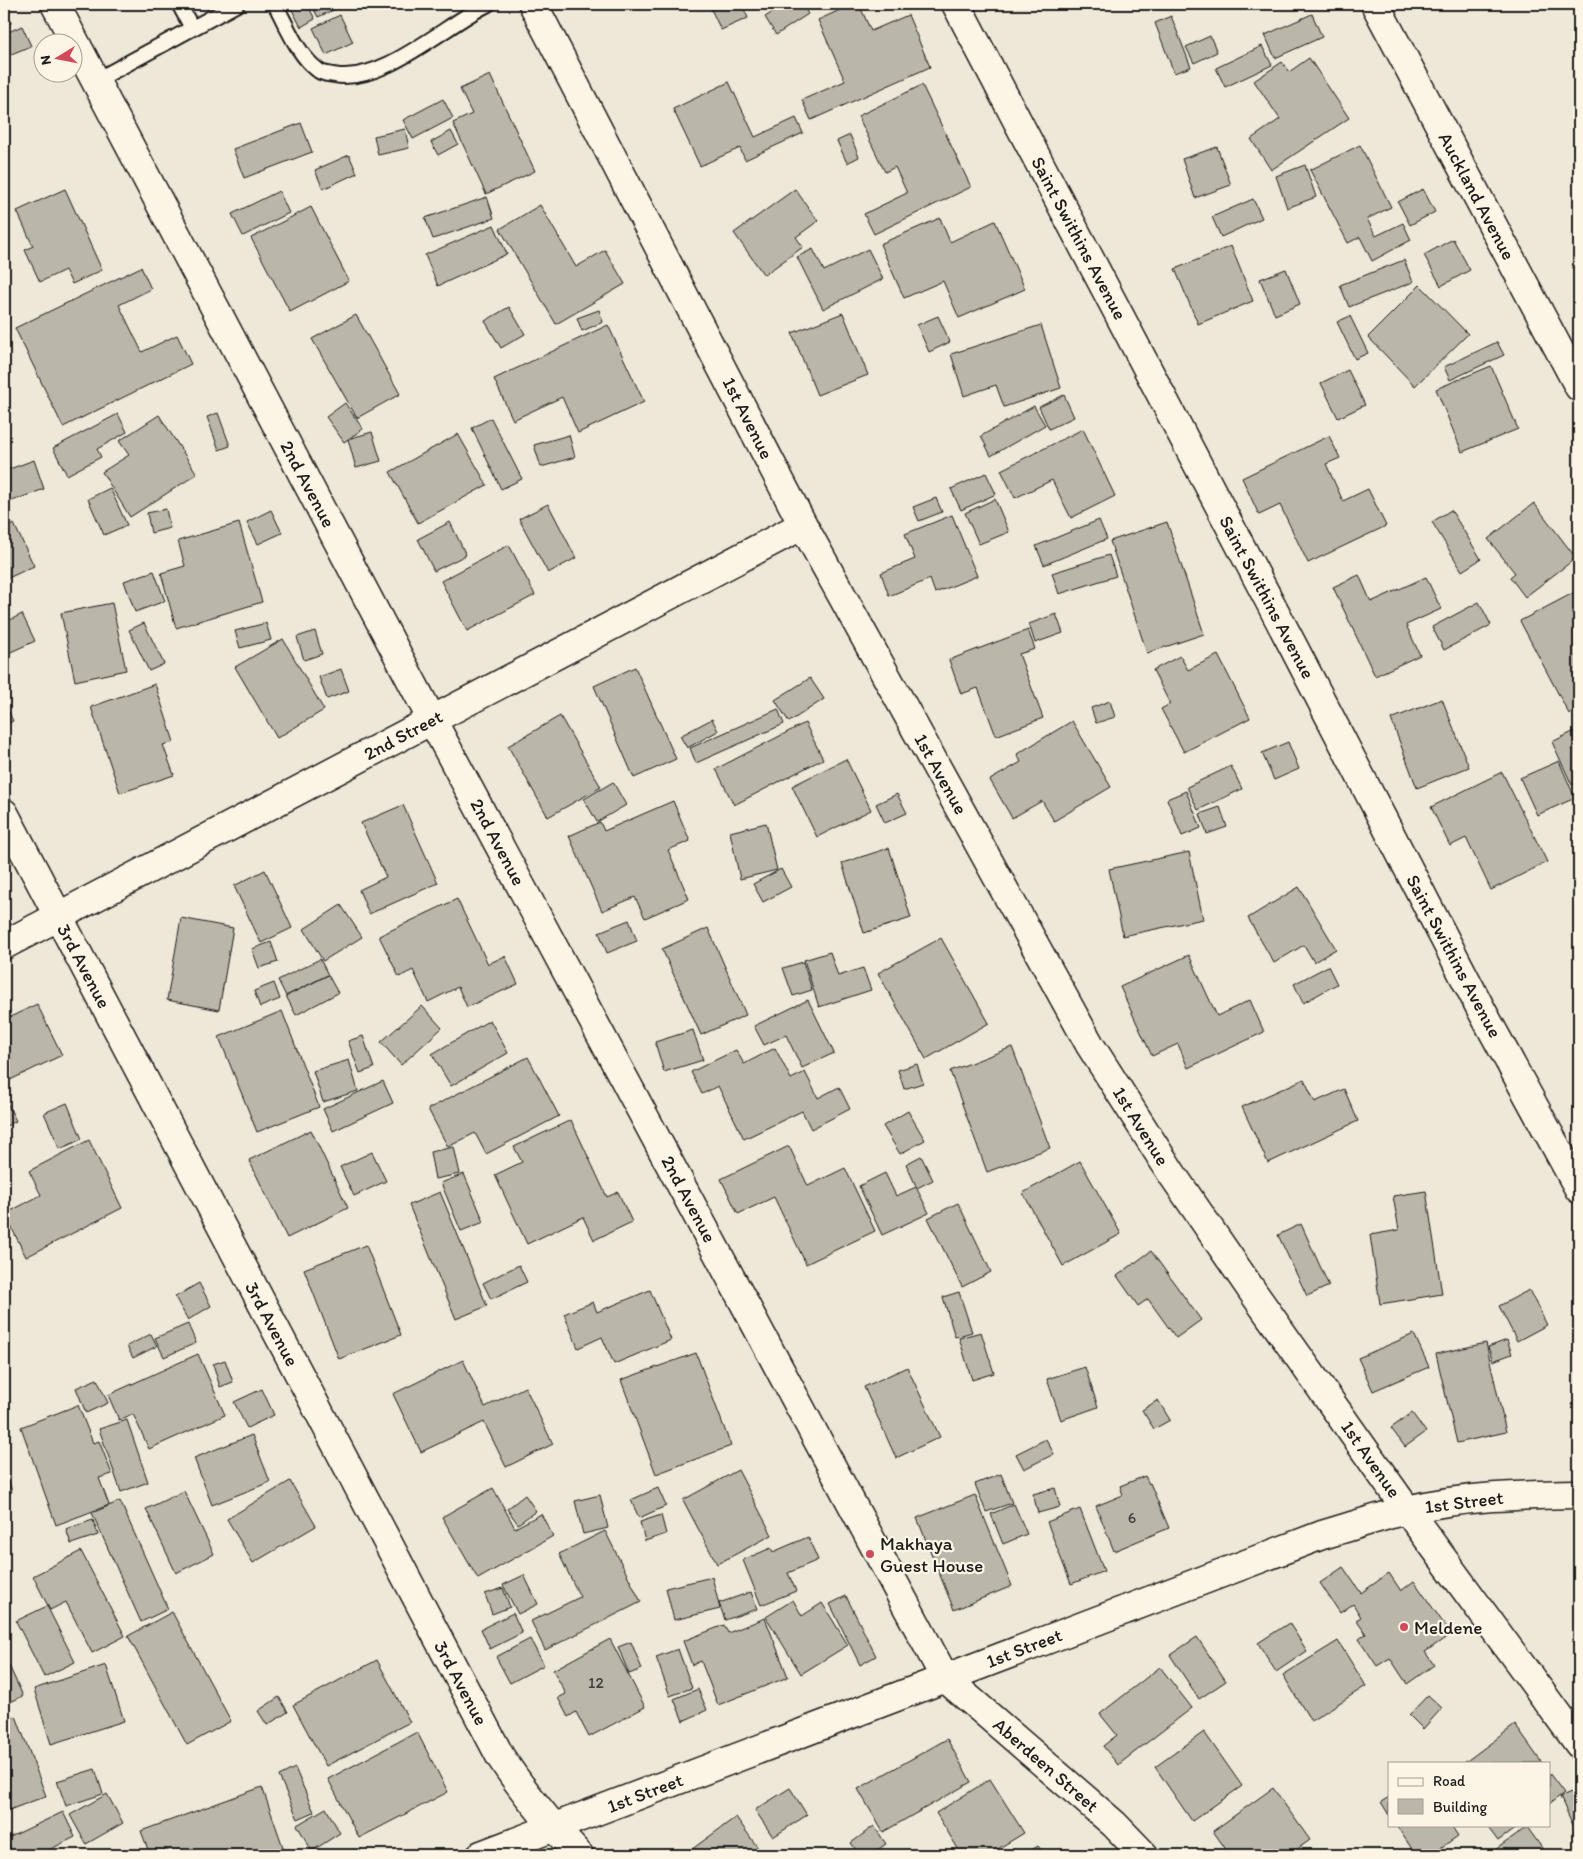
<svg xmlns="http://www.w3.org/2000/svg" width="1583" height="1859" font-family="Itim,sans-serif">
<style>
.building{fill:#bab6aa;stroke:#1c1c1c}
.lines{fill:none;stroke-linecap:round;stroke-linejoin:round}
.service-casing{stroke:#1c1c1c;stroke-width:18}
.minor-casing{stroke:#1c1c1c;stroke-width:31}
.service{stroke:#fcf5e5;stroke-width:14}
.minor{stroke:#fcf5e5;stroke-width:28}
.poi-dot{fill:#d1495b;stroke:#fcf5e5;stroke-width:2}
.labels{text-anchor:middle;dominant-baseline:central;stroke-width:4.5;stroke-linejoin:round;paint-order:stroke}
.number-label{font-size:16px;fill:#444240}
.street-label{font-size:19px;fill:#1c1c1c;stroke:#fcf5e5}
.poi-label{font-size:19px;fill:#1c1c1c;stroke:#fcf5e5;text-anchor:start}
</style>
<rect width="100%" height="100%" fill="#eee8d9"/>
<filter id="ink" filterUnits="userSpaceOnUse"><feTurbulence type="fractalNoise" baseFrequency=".02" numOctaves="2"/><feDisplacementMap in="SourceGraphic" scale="10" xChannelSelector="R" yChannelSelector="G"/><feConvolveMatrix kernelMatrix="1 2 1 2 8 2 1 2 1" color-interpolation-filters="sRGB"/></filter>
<g filter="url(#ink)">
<path class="building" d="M289,4H307L315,19L301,27Z
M311,4H347L318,17Z
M717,4H742L748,18L721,30L710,7Z
M786,4H802L808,14L776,35L765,17Z
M853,4H859L871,31L908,15L930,67L811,120L802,100L845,81L818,20Z
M4,6L11,23L4,26Z
M1312,14L1322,37L1275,58L1265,35Z
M340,15L353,42L326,55L313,28Z
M1171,16L1191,67L1174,73L1155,23Z
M22,26L31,46L4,57V34Z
M1210,36L1217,52L1194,63L1186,47Z
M1262,46L1272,65L1225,87L1216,68Z
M1309,58L1349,118L1271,170L1251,139L1280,119L1254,81L1282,62L1289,72Z
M490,75L535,171L486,194L453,123L472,114L460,89Z
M729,82L755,137L796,118L803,133L745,160L740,148L700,166L673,109Z
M922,85L971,187L874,234L864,214L907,193L895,167L885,172L858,116Z
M443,99L453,118L413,139L403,120Z
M301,123L312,152L244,178L233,149Z
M405,129L409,148L378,155L374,136Z
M451,131L458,144L438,155L431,142Z
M850,135L859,157L847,163L837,141Z
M1360,145L1391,207L1367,219L1376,236L1403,223L1411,240L1372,261L1360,237L1348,243L1310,170Z
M1217,147L1231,185L1195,198L1182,159Z
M349,155L357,173L323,189L315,170Z
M1305,165L1316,197L1287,208L1276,176Z
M65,189L102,270L72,284L65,270L40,282L25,250L33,246L17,211Z
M795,189L818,221L796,237L803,247L764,275L734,233Z
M1423,189L1435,212L1410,225L1398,202Z
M279,191L289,213L243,236L232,214Z
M487,197L494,218L433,239L425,218Z
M1253,199L1262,218L1221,237L1212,217Z
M540,205L576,267L605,250L625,284L556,324L500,229Z
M311,207L349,281L290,312L251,238Z
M940,218L950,242L995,221L1025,289L959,318L943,281L904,298L880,244Z
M494,225L507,254L438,286L425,255Z
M1453,239L1470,270L1441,286L1424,255Z
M1231,246L1253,301L1198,324L1175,269Z
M813,249L824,271L868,249L883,279L823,309L797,257Z
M1404,260L1413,282L1349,307L1340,285Z
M141,267L151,289L119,305L142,352L177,335L191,364L63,427L15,328Z
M1286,269L1300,304L1275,315L1260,279Z
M1420,285L1468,334L1415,386L1368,337Z
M509,307L525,334L501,348L485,321Z
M599,310L603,322L582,331L577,318Z
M843,313L868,375L817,395L792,333Z
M356,315L400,394L357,418L312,339Z
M938,316L950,342L929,352L917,325Z
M1350,316L1368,353L1355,359L1337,322Z
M608,325L644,402L578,433L562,397L513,420L494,379Z
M1041,325L1061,388L1004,407L996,385L964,396L951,354Z
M1497,342L1504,355L1450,380L1444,367Z
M1491,366L1518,429L1462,452L1436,389Z
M1348,370L1365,405L1338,418L1321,383Z
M1064,395L1074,417L1049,429L1039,407Z
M345,403L363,429L344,442L326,417Z
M1034,406L1045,425L991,456L981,436Z
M218,413L230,446L219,450L207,417Z
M118,414L127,432L97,449L101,457L67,475L53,448Z
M159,415L197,474L130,517L102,472L129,455L119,441Z
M491,418L522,479L501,489L472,428Z
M1083,429L1115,496L1071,518L1052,480L1015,498L1001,470Z
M372,432L381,461L356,468L348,439Z
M458,434L487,485L418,523L390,472Z
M569,435L575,457L541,467L534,445Z
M1329,436L1340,458L1326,464L1343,501L1368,489L1386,526L1308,563L1280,505L1259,515L1242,478Z
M34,460L44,489L4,504V471Z
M986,473L996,494L961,510L951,489Z
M110,488L127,525L104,535L88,499Z
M936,498L942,512L919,521L913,507Z
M995,499L1009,532L979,544L965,513Z
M1534,503L1576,558L1525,597L1510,577L1515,573L1488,539Z
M548,504L576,558L548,573L519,519Z
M166,509L170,528L151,533L147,513Z
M271,510L282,533L258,544L247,522Z
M1451,510L1481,559L1462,571L1432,522Z
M952,515L977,576L935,593L930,579L889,596L881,573L915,559L905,534Z
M1099,520L1107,539L1044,565L1036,546Z
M450,522L466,555L434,571L418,539Z
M1167,522L1204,634L1147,653L1110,541Z
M239,523L262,602L176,628L161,573L185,566L178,541Z
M14,524L34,566L4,580V529Z
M509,545L535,595L467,631L441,581Z
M1109,555L1116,576L1059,594L1052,573Z
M154,571L165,601L135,612L124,581Z
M1359,575L1371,602L1426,577L1441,609L1406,625L1420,655L1375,676L1333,587Z
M1575,592L1579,601V709L1569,714L1520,621Z
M1479,602L1491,625L1444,650L1432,627Z
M112,603L126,670L75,681L61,613Z
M22,614L35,641L4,655V623Z
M1056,614L1063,633L1035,643L1029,624Z
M144,623L164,664L149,671L129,630Z
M266,623L271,640L240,648L235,631Z
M1028,630L1035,649L1019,654L1043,718L996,736L978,688L961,694L949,660Z
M315,631L322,654L304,660L297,637Z
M283,639L324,710L277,738L235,667Z
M1218,655L1250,718L1184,752L1161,709L1170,704L1153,670L1180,656L1188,670Z
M635,667L676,759L634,778L594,686Z
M341,669L349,691L327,699L319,677Z
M810,678L824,699L789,722L775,700Z
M155,684L174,742L163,745L174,775L120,793L91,707Z
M1442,699L1469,767L1417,788L1391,719Z
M1110,701L1115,717L1096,723L1091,708Z
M4,702L13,721L4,725Z
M778,709L784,724L696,763L690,748Z
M560,716L601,787L548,817L508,746Z
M712,719L718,731L687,748L680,736Z
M1072,721L1111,787L1054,821L1042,801L1012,818L990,780L1021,762L1017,754Z
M805,723L823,759L734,805L716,769Z
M1579,729V782L1572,785L1552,742Z
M1288,742L1299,769L1274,780L1262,753Z
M846,759L871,810L817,837L792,786Z
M1559,761L1575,798L1537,815L1520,778Z
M1231,766L1242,789L1198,810L1187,787Z
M1502,772L1547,862L1491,890L1466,838L1450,846L1431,807Z
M613,782L626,805L597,822L584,799Z
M1186,791L1201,828L1182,836L1167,799Z
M897,794L907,813L885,823L876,804Z
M673,801L690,841L668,850L689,899L645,918L635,897L602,911L569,836L600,822L604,831Z
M403,805L438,883L369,914L359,890L386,877L361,823Z
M1220,807L1227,827L1207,834L1200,814Z
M766,823L777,870L740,879L730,832Z
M889,848L911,918L864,933L842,863Z
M1189,852L1203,919L1123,936L1109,869Z
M781,869L791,887L763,902L753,884Z
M265,870L292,928L261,943L234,886Z
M1299,887L1336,949L1314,962L1304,945L1274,963L1248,918Z
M457,899L488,964L505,956L518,984L467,1007L458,987L428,1002L413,970L399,977L379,936Z
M341,905L362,937L323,961L304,929Z
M181,918L233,928L219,1010L167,1000Z
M629,920L637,941L607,953L599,932Z
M708,928L746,1015L701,1035L662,949Z
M941,938L989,1023L926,1059L878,973Z
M271,942L278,962L259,968L252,949Z
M830,952L838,976L863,968L871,990L819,1007L804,960Z
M1189,955L1217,1016L1250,1000L1264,1032L1188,1068L1178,1044L1152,1056L1120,987Z
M320,959L328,975L286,996L278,980Z
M803,962L812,990L793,996L783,968Z
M1328,966L1337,984L1303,1003L1294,984Z
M328,975L338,993L296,1015L286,996Z
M274,983L280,999L260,1007L254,991Z
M808,1000L834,1053L802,1068L786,1035L764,1045L754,1026Z
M37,1004L62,1055L4,1083V1020Z
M422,1006L442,1028L401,1065L381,1042Z
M282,1011L319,1107L257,1132L219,1037Z
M490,1020L508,1053L451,1086L432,1054Z
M693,1030L703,1060L664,1072L655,1042Z
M363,1036L374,1068L360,1073L348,1041Z
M1012,1047L1050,1148L987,1172L950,1071Z
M775,1048L791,1079L805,1072L818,1098L839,1087L850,1109L811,1129L802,1111L744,1139L718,1086L702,1094L691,1072L736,1050L744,1064Z
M528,1057L559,1116L486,1154L475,1133L448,1147L428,1109Z
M349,1060L358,1091L323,1102L313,1071Z
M917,1064L923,1083L904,1089L898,1070Z
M1304,1079L1315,1102L1344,1089L1358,1121L1268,1163L1242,1107Z
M383,1081L393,1103L333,1131L323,1109Z
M4,1096L16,1121L4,1127Z
M67,1103L82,1139L60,1149L44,1113Z
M908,1111L925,1140L900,1154L883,1126Z
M571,1120L607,1197L618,1192L632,1222L594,1240L583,1217L527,1244L495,1175L522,1162L514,1147Z
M311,1130L348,1208L287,1238L249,1160Z
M89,1140L122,1208L26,1257L5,1214L41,1195L29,1171Z
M789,1146L808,1186L845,1168L875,1231L806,1264L774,1197L738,1214L721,1179Z
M454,1147L460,1174L435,1179L430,1152Z
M372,1152L386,1181L354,1196L340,1167Z
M921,1156L933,1180L917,1188L906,1164Z
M1080,1161L1121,1234L1063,1266L1023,1193Z
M885,1173L896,1196L916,1187L929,1213L882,1235L859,1186Z
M464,1174L484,1222L461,1231L441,1183Z
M1426,1191L1442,1294L1380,1304L1370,1235L1399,1230L1393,1196Z
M440,1192L487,1306L456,1319L409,1205Z
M958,1203L991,1272L962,1287L928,1218Z
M1301,1224L1329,1286L1307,1296L1278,1235Z
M366,1245L401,1335L339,1359L304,1269Z
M1151,1251L1201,1320L1176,1338L1148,1299L1138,1306L1117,1276Z
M519,1265L527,1282L491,1299L483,1283Z
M199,1283L211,1306L188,1320L175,1297Z
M650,1290L671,1340L614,1364L602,1337L578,1348L564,1314L593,1302L597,1312Z
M1529,1290L1547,1325L1517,1341L1499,1306Z
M959,1292L972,1332L955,1337L943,1297Z
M188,1324L196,1343L164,1357L155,1338Z
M981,1332L994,1373L972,1380L959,1338Z
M151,1334L157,1346L133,1358L127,1346Z
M1414,1334L1429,1367L1373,1391L1358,1358Z
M1507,1340L1512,1354L1493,1361L1488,1347Z
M1486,1343L1506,1432L1457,1443L1436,1354Z
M696,1353L731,1446L656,1474L621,1380Z
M198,1354L225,1415L149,1449L133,1414L119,1420L108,1395Z
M225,1360L233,1382L220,1387L213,1364Z
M463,1360L485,1407L525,1387L553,1444L506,1467L484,1422L421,1452L393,1394Z
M907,1367L940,1437L896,1458L864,1387Z
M1085,1367L1098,1407L1061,1420L1047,1379Z
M97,1379L108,1403L86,1413L76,1388Z
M262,1389L274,1415L247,1428L234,1402Z
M1158,1400L1170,1420L1154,1429L1142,1410Z
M78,1405L93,1443L99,1441L112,1474L99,1478L109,1505L56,1525L21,1427Z
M1412,1413L1426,1432L1405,1447L1391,1428Z
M127,1420L148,1482L121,1492L99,1429Z
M252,1435L270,1482L212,1505L194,1458Z
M1046,1439L1054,1454L1024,1469L1016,1454Z
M4,1465L12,1492L4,1494Z
M738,1470L772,1535L717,1564L683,1500Z
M1001,1474L1012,1503L986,1512L975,1484Z
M1145,1476L1149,1484L1150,1483L1169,1528L1114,1551L1096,1506L1123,1495L1120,1486Z
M290,1481L316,1526L253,1563L227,1519Z
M493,1488L515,1528L541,1514L553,1536L478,1579L442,1517Z
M658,1488L666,1506L639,1518L631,1500Z
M1055,1488L1060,1507L1038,1513L1033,1494Z
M184,1491L214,1554L176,1573L146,1509Z
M525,1495L536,1511L518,1524L507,1509Z
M600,1495L608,1528L583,1534L575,1501Z
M975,1495L1012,1586L954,1610L917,1518Z
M120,1501L168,1609L141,1622L92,1513Z
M1014,1504L1027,1534L1003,1544L991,1514Z
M1080,1509L1104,1571L1071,1584L1047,1522Z
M661,1515L666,1534L645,1541L640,1522Z
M93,1520L98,1535L71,1544L66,1529Z
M605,1531L641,1602L545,1650L531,1621L580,1597L559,1554Z
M808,1537L818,1560L788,1573L796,1591L761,1605L743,1560L771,1548L773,1552Z
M81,1551L125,1636L92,1653L66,1602L50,1610L33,1576Z
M1343,1567L1361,1593L1389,1573L1401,1591L1414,1581L1451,1634L1425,1652L1434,1665L1407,1684L1390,1658L1377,1666L1359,1639L1366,1634L1356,1620L1361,1617L1353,1604L1340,1613L1320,1583Z
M524,1575L538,1604L518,1614L503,1585Z
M712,1577L720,1609L674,1620L666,1588Z
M503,1588L510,1607L492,1614L485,1594Z
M751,1592L757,1609L725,1620L719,1603Z
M846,1596L876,1656L860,1665L830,1604Z
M793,1600L802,1616L822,1603L848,1645L801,1674L766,1617Z
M47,1606L75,1662L44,1677L16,1621Z
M172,1612L231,1721L187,1745L128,1636Z
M513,1613L522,1633L490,1649L481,1629Z
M765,1618L788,1677L718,1705L701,1661L692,1665L683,1641L724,1625L728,1633Z
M1289,1623L1307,1651L1276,1672L1258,1643Z
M1197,1637L1226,1681L1199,1699L1170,1655Z
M530,1639L544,1665L510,1683L496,1657Z
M610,1639L645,1707L589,1737L576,1712L568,1717L558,1698L566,1694L553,1670Z
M1338,1641L1366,1686L1311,1721L1283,1675Z
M631,1642L642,1669L629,1674L618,1647Z
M678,1649L692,1688L670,1696L656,1657Z
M4,1655L23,1696L4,1705Z
M377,1660L410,1722L326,1766L293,1705Z
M106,1665L124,1721L51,1744L34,1689Z
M1160,1667L1192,1708L1118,1765L1103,1746L1117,1735L1100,1714Z
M698,1689L707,1710L683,1721L674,1699Z
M1428,1695L1442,1708L1423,1729L1409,1715Z
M279,1697L288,1712L267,1725L258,1711Z
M16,1716L46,1796L4,1812V1721Z
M1515,1725L1542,1763H1464Z
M417,1732L448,1792L359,1838L328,1779Z
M1204,1732L1242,1786L1192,1821L1155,1767Z
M947,1739L971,1782L883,1832L858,1789Z
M295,1768L314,1812L298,1819L279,1776Z
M95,1769L103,1794L66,1806L57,1781Z
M1549,1773L1564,1793L1549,1804Z
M990,1779L1024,1833L988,1855H962L936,1813Z
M262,1787L284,1850L271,1855H150L141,1831Z
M790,1788L807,1815L773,1837L755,1810Z
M1273,1788L1310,1840L1289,1855H1230L1213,1831Z
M1575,1790L1579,1801V1822L1573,1825L1560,1797Z
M107,1794L123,1823L86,1844L70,1815Z
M1389,1797V1815L1381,1802Z
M326,1808L340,1833L312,1851L297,1825Z
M63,1812L75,1837L39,1855H14L6,1839Z
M736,1817L763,1855H684Z
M1396,1825H1451L1458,1836L1430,1855H1416Z
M1486,1825H1520L1498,1841Z
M874,1826L886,1844L870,1855H860L851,1843Z
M1527,1827L1547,1855H1488Z
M1038,1846L1045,1855H1023Z"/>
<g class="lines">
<g class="service-casing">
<path id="service" d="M179,4L192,28
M275,4C287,26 298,56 319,71C323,74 329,74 334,75C382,85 446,24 488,4
M95,81L237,4"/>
</g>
<g class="minor-casing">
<path id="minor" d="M55,4L432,720L945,1678L1114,1824L1144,1855
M533,4L803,525L1090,1045L1172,1174L1255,1295L1407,1510L1579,1744
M956,4L1294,648L1482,1011L1579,1189
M1375,4L1579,387
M4,813L500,1756C523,1792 550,1824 579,1855
M4,945L803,525
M481,1855L1322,1535C1350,1527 1378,1517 1407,1510C1463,1496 1522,1495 1579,1494"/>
</g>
<use href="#service" class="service"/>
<use href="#minor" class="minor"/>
</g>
</g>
<g class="poi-dot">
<circle cx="870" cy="1554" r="5"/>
<circle cx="1404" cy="1627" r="5"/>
</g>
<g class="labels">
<g class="number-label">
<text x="1132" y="1517">6</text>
<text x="596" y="1682">12</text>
</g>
<g class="street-label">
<text transform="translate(1477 196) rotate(62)">Auckland Avenue</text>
<text transform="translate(1079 238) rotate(62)">Saint Swithins Avenue</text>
<text transform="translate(748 418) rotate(63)">1st Avenue</text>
<text transform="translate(308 484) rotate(62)">2nd Avenue</text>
<text transform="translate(1267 597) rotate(62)">Saint Swithins Avenue</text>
<text transform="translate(403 735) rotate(-28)">2nd Street</text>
<text transform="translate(941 774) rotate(61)">1st Avenue</text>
<text transform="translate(498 842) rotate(62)">2nd Avenue</text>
<text transform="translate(1454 956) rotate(62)">Saint Swithins Avenue</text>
<text transform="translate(84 966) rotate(62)">3rd Avenue</text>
<text transform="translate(1141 1126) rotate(58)">1st Avenue</text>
<text transform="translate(689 1199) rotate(62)">2nd Avenue</text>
<text transform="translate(272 1324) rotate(62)">3rd Avenue</text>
<text transform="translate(1371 1459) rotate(55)">1st Avenue</text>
<text transform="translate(1464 1502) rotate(-7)">1st Street</text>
<text transform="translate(1024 1648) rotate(-21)">1st Street</text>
<text transform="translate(461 1683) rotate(62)">3rd Avenue</text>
<text transform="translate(1046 1765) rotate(41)">Aberdeen Street</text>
<text transform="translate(645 1793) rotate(-21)">1st Street</text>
</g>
<g class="poi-label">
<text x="880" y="1543">Makhaya<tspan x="880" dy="22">Guest House</tspan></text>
<text x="1414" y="1627">Meldene</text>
</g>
</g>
<rect width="1583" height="1859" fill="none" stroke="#fcf5e5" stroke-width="20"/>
<rect x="10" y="10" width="1563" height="1839" fill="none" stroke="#1c1c1c" stroke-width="2" filter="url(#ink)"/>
<rect x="1388" y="1762" width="162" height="65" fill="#fcf5e5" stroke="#a29e95"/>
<rect x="1398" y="1778" width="25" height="8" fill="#fcf5e5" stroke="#a29e95"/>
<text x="1433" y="1786" font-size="15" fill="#1c1c1c">Road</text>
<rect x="1398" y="1799" width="25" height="15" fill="#bab6aa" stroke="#a29e95"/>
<text x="1433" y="1812" font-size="15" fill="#1c1c1c">Building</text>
<g transform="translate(58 58) rotate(260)"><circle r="24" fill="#fcf5e5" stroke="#a29e95"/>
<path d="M0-4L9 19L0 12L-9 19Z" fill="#d1495b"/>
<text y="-8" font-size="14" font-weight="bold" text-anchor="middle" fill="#1c1c1c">N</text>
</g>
</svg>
